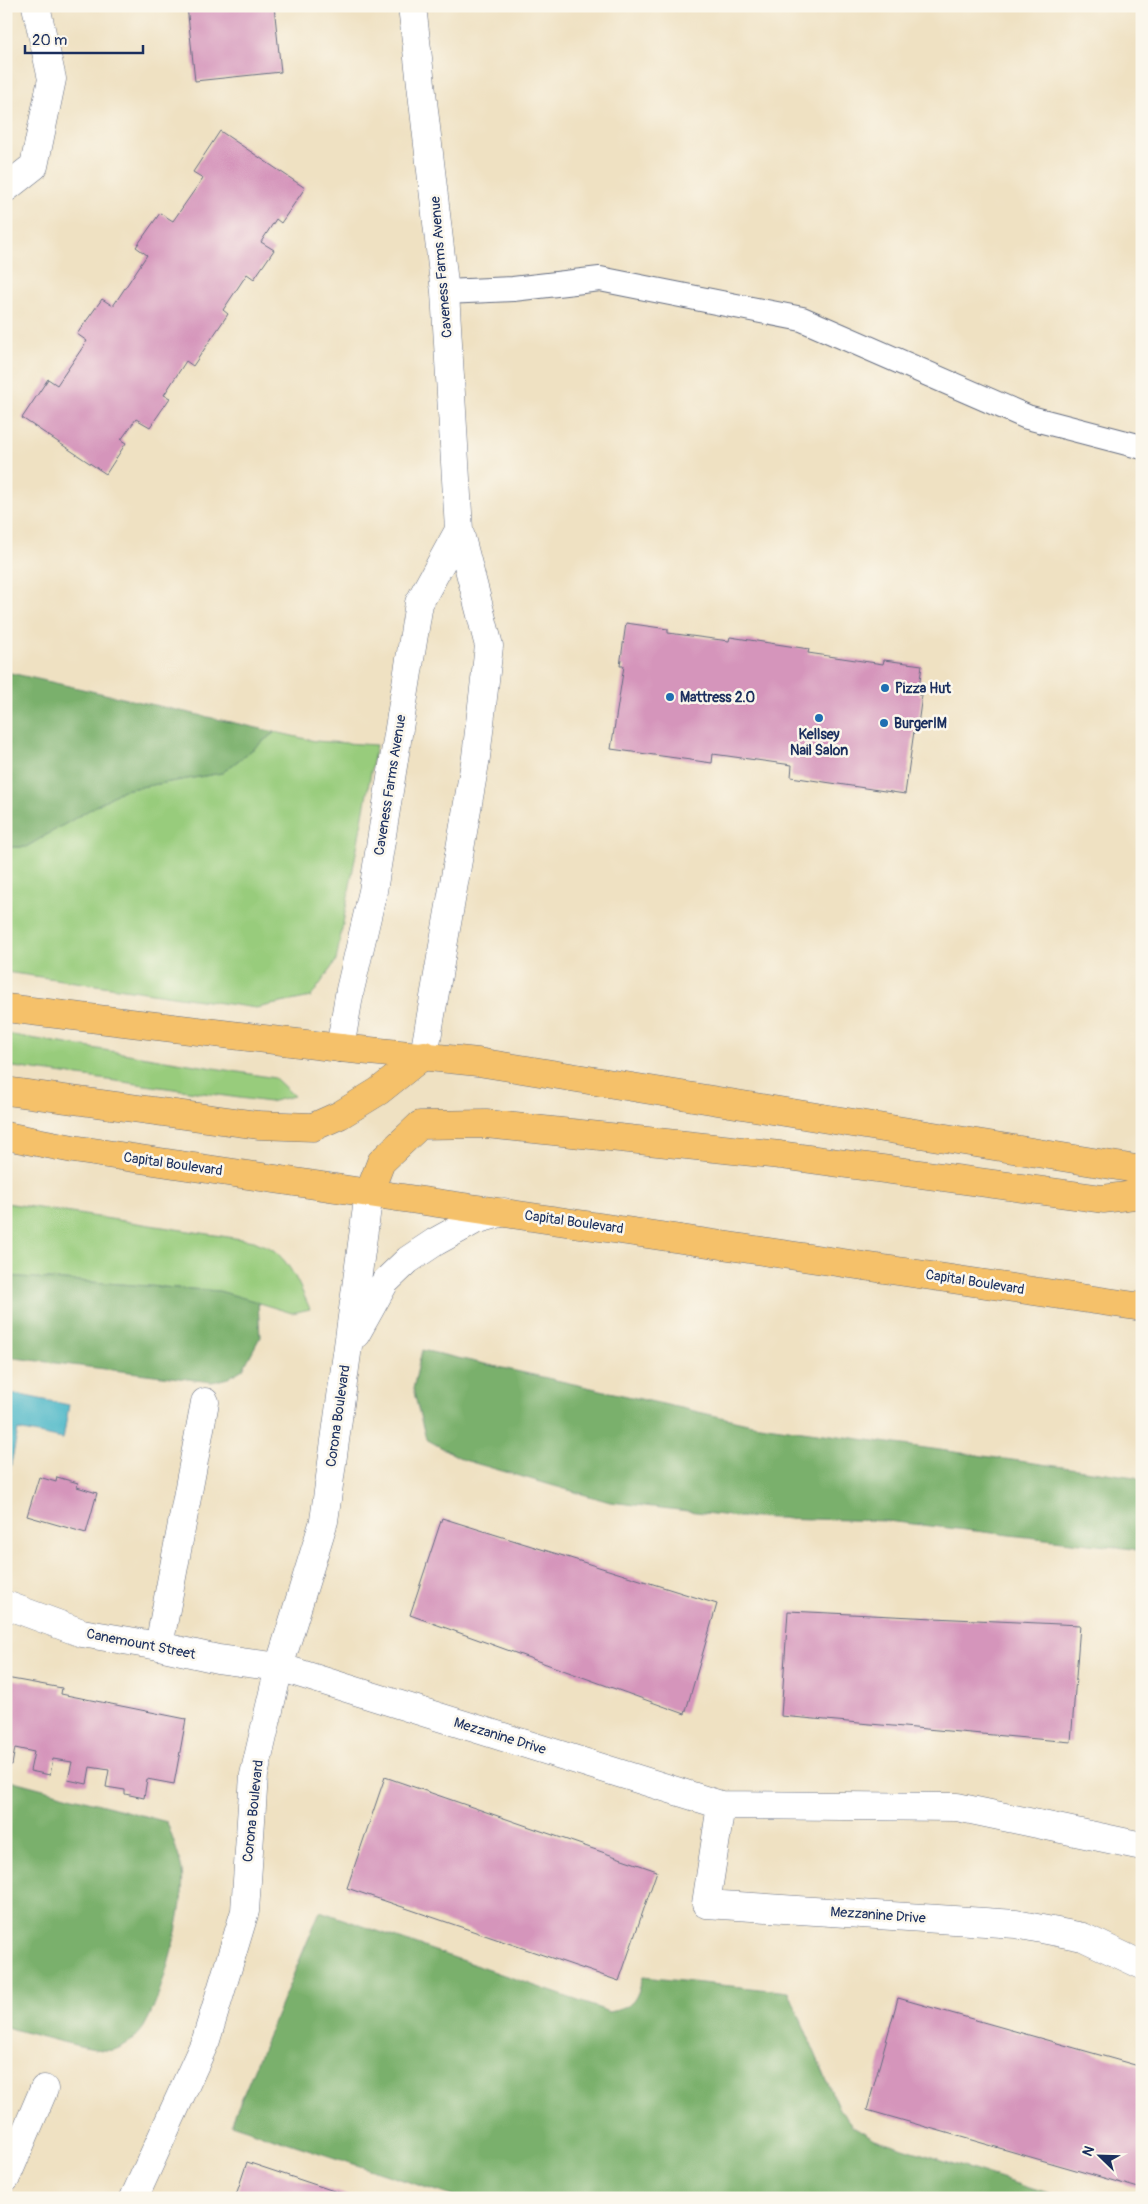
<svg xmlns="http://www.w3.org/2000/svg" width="1148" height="2204" font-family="Pangolin,sans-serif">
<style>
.green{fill:#98cc7c;stroke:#5a7e6d}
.forest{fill:#7ab06c;stroke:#4a7065}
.water{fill:#4cb7c8;stroke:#347393}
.building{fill:#d595bb}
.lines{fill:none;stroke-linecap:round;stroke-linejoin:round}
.service-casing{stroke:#656d81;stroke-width:26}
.minor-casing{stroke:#656d81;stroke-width:29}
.tertiary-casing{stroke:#656d81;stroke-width:29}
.trunk-casing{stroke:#656d81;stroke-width:29}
.motorway-casing{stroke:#656d81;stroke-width:29}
.service{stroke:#fff;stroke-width:24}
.minor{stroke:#fff;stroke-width:28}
.tertiary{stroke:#fff;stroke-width:28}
.trunk{stroke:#f5c16b;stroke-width:28}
.motorway{stroke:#f5c16b;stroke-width:28}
.poi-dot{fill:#1f6fb2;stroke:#fbf7ec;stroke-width:2}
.labels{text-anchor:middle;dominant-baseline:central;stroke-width:5;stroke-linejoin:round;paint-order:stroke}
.street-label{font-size:14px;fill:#1b2f5e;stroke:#fbf7ec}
.poi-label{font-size:14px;font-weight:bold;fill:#1b2f5e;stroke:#fbf7ec;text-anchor:start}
</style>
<rect width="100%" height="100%" fill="#fbf7ec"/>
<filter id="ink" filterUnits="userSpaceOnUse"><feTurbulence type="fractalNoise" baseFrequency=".02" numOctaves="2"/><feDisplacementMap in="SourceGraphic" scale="10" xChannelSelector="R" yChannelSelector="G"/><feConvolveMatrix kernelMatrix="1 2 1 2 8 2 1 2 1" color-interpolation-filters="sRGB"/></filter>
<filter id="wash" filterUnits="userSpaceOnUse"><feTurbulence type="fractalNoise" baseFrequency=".0096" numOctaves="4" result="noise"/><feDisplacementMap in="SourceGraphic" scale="20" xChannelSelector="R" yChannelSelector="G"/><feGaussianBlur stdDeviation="1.12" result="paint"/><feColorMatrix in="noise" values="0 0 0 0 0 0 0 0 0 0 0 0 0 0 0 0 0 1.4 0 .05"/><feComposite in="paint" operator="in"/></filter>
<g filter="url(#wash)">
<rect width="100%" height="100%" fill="#efe1c2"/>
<path class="green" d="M275,732L315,741L376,745L336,961L311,997L256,1008L6,972V847H26L123,790L222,773Z
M6,1034L275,1078L294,1096L269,1102L6,1066Z
M6,1203L254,1241C260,1244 267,1246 272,1249C291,1262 301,1289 310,1309L292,1313L219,1291L6,1276Z"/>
<path class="forest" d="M6,672L275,732L222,773L123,790L26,847H6Z
M6,1276L219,1291L258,1302L260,1337L243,1369L228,1378L212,1382L6,1357Z
M422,1350L752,1424L1135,1477L1142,1480V1553L1133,1549L887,1521L739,1517L610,1502L464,1460L426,1439L413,1389Z
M6,1779L167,1822C172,1838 179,1854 182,1870C187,1905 162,1997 144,2027C137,2038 125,2046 114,2050C101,2054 24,2032 6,2027Z
M320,1911L610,2012C635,2006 636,2000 643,1977L789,1992L839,2109L853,2126L875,2139L1061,2198H458L231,2124Z"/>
<path class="water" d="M6,1392L69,1405L63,1439L18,1430L6,1488Z"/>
<g id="blocks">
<path class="building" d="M187,6H274L281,72L195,81Z
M220,131L305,188L281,223L276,219L261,242L274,250L254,279L247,274L223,310L228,314L193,366L186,361L164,395L170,398L150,427L136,419L121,440L126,443L106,474L22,418L48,379L57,385L87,341L77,334L102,299L113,306L147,255L136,247L160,213L173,221L203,178L193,172Z
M626,623L668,629V633L729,641L730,637L809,649L808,653L883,664L884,660L922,665L918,695H922L917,732L914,731L905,794L791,777L792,765L713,754L712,763L611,749L624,666H620Z
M1141,744H1142V768H1137Z
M39,1477L56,1482L57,1477L78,1483L77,1487L97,1493L86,1533L27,1516Z
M442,1518L717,1604L685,1714L410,1615Z
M788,1611L1080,1625L1071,1742L781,1716Z
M6,1678L62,1688L61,1694L186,1719L174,1784L147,1779L144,1798L125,1794V1790L106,1787L109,1770L90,1767L87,1784L68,1780L72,1762L53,1759L50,1775L30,1771L34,1752L15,1748L12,1765L6,1764Z
M385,1777L657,1871L619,1981L347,1888Z
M898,1998L1142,2067V2189L867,2110Z
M247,2162L352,2197V2198H235Z"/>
</g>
</g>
<g filter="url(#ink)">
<use href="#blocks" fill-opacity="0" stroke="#656d81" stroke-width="1"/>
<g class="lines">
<g class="service-casing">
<path id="service" d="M445,292L513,289L600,279L802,319L1027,417L1142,447"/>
</g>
<g class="minor-casing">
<path id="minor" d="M6,188L34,166L52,79L36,6
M6,1605L82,1633L159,1646L218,1659L279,1667L721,1805L957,1807L1142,1846
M159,1646L205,1402
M721,1805L706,1904L1016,1924L1083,1937L1142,1965
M6,2178L44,2089"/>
</g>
<g class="tertiary-casing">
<path id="tertiary" d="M412,6L445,292L459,530L489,646L476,757L424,1055
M340,1048L350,990L373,891L419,603L459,530
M356,1334L385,1282L408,1260L435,1242L475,1220L504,1212
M134,2198L206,2040L245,1911L254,1775L279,1667L324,1521L369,1193"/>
</g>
<g class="trunk-casing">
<path id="trunk" d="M340,1048L478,1062L1142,1170
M1142,1194L1103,1199L780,1155L486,1124L420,1125L381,1162L369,1193L1142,1307"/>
</g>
<g class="motorway-casing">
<path id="motorway" d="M6,1008L340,1048
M6,1091L258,1125L313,1127L340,1115L379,1091L424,1055
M6,1136L73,1149L369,1193"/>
</g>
<use href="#service" class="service"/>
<use href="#minor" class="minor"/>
<use href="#tertiary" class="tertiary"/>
<use href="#trunk" class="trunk"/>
<use href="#motorway" class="motorway"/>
</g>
</g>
<g class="poi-dot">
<circle cx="885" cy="688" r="5"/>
<circle cx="670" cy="697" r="5"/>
<circle cx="819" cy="718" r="5"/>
<circle cx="884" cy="723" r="5"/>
</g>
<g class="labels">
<g class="street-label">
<text transform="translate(441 267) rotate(-95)">Caveness Farms Avenue</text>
<text transform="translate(390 785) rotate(-81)">Caveness Farms Avenue</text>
<text transform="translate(173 1164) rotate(8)">Capital Boulevard</text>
<text transform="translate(574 1222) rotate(8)">Capital Boulevard</text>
<text transform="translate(975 1282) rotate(9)">Capital Boulevard</text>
<text transform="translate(338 1416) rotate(-82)">Corona Boulevard</text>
<text transform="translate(141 1644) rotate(11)">Canemount Street</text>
<text transform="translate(500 1736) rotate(17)">Mezzanine Drive</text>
<text transform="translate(253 1811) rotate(-84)">Corona Boulevard</text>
<text transform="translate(878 1915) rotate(4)">Mezzanine Drive</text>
</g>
<g class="poi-label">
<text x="895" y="688">Pizza Hut</text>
<text x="680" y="697">Mattress 2.0</text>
<text x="894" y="723">BurgerIM</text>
<text x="819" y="734" text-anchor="middle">Kellsey<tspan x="819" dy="16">Nail Salon</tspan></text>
</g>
</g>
<rect width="1148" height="2204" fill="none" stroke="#fbf7ec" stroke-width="25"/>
<g transform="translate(1100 2156) rotate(293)" stroke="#fbf7ec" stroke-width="4" paint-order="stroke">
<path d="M0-4L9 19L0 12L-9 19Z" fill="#1b2f5e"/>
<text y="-8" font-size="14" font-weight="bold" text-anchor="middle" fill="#1b2f5e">N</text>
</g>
<path d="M25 45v8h118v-8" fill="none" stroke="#1b2f5e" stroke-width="2.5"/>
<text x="32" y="45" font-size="15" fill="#1b2f5e" stroke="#fbf7ec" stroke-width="4" paint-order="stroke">20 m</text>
</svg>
